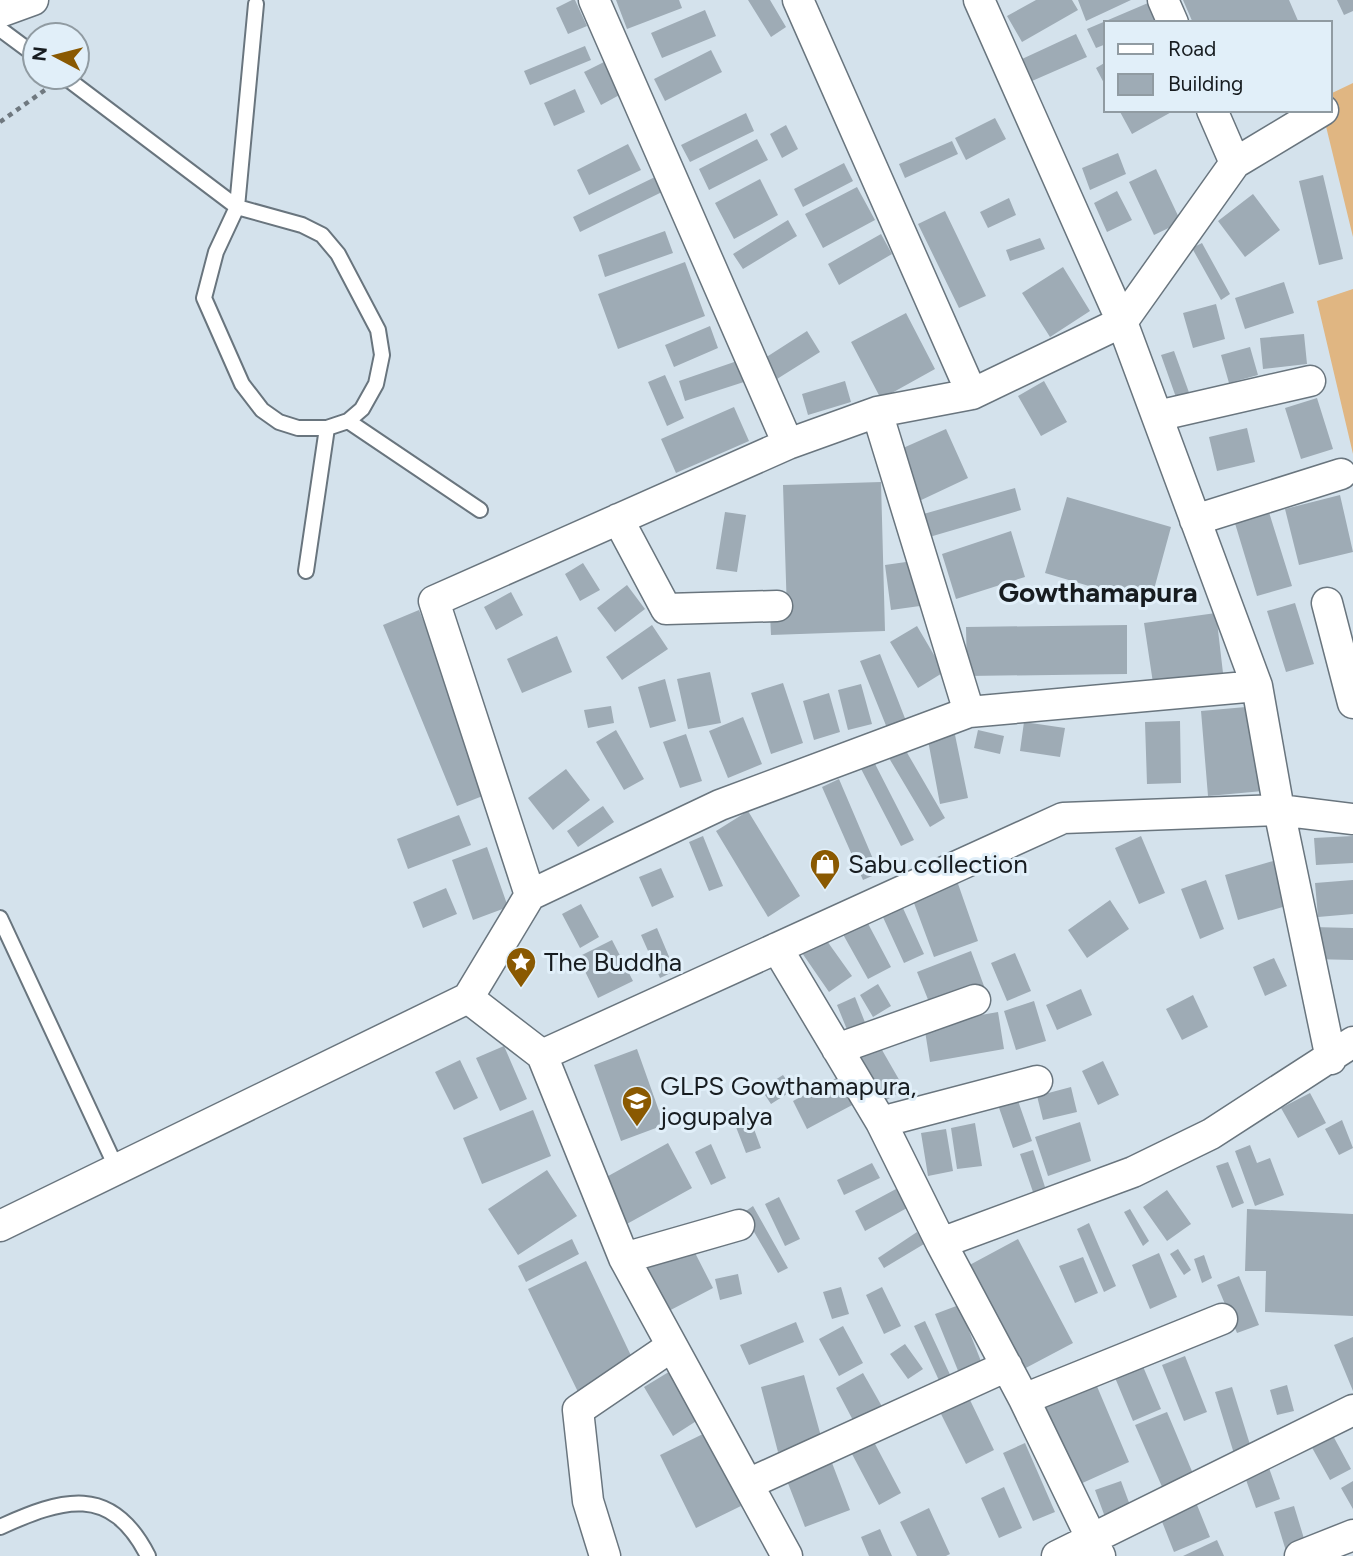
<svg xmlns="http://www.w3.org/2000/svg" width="1353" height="1556" font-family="Figtree,sans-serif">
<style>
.green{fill:#e0b682}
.building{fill:#9eabb5}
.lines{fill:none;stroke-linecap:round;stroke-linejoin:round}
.lane-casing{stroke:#69757e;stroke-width:18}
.street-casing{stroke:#69757e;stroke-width:33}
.path{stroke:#6f787f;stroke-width:4.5;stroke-dasharray:5 5;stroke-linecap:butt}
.lane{stroke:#fff;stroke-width:14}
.street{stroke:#fff;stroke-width:30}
.labels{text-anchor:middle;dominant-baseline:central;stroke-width:6;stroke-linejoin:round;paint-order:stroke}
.poi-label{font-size:26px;fill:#171c20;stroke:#e1eff9;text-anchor:start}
.neighbourhood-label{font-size:28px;font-weight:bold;fill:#171c20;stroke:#e1eff9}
</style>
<rect width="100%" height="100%" fill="#d4e2ec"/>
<path class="green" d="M1353,83V237L1322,110H1330V94Z
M1353,289V454L1317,301Z"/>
<path class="building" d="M572,0H575L587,26L568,34L556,8Z
M616,0H679L682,8L627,29Z
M748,0H770L786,27L771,37Z
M1036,0H1072L1078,10L1022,42L1007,16Z
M1078,0H1131L1086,21Z
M1183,0H1289L1299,23H1193Z
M1337,0H1353V11L1344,15Z
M1148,3L1155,22L1106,23V44L1096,48L1087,29Z
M705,10L716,36L662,58L651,33Z
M1076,34L1087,57L1032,81L1022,59Z
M585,46L591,60L530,85L524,71Z
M711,50L722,72L665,101L654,79Z
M608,60L625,92L601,105L584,72Z
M1106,62V87L1096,68Z
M575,89L585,112L554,126L544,103Z
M1119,110H1175L1132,134Z
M746,113L754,131L690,162L681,145Z
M995,118L1006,139L966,160L955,138Z
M786,125L798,149L782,158L770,134Z
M757,139L768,160L709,190L699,169Z
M952,141L958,154L905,178L899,164Z
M628,144L641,170L589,195L577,170Z
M1118,153L1126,174L1090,190L1082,168Z
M844,163L853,181L803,207L794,189Z
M1156,169L1181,222L1154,235L1129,182Z
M1323,175L1343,259L1319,265L1299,181Z
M655,177L662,192L580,232L573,217Z
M760,179L778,215L734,239L715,203Z
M857,187L875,220L823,248L805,214Z
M1117,191L1132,220L1107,232L1094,203Z
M1253,194L1280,230L1245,257L1218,221Z
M1009,198L1016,215L988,228L980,212Z
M945,211L986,296L959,308L918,224Z
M788,220L797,236L743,269L733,254Z
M665,231L673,253L605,277L598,255Z
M881,234L892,254L839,285L828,264Z
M1040,238L1045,249L1010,261L1006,250Z
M1202,243L1230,294L1221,300L1192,248Z
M685,262L705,316L618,349L598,294Z
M1063,267L1090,311L1050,337L1022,293Z
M1284,282L1294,313L1245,329L1235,298Z
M1216,304L1225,339L1193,348L1183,313Z
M906,313L935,369L881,399L851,342Z
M710,326L718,348L674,367L665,345Z
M807,331L820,352L777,379L765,358Z
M1304,334L1307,364L1263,369L1260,338Z
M1250,347L1258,375L1229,383L1221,355Z
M1174,351L1191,398L1178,403L1161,355Z
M740,360L747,381L685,401L679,381Z
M665,375L684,418L667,426L648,382Z
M845,381L851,402L808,415L802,394Z
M1044,381L1067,422L1041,436L1018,396Z
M1317,398L1333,449L1301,459L1285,408Z
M734,407L749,441L676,473L661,439Z
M1247,428L1255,462L1217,471L1209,437Z
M946,429L968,478L917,502L894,452Z
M881,482L885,631L771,635L770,614L787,613L783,485Z
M1015,488L1021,510L926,538L920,515Z
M1340,495L1353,552L1299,565L1285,509Z
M1067,497L1171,527L1150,604L1045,573Z
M1268,509L1292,586L1257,596L1234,520Z
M725,512L746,515L737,572L716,569Z
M1011,531L1025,577L956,599L942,554Z
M913,561L920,606L891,610L885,565Z
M583,563L600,590L580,601L565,574Z
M627,585L645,609L615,632L597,608Z
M511,592L523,615L496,630L484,607Z
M1295,603L1314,664L1286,672L1267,611Z
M419,610L493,792L457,806L383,625Z
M1216,613L1223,673L1153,683L1144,623Z
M652,625L668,649L622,680L606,657Z
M1127,625V674L967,676L966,627Z
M917,626L944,672L918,688L890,642Z
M557,636L572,672L522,693L507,659Z
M880,654L906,721L887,728L860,661Z
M710,672L721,723L688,729L677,679Z
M665,679L676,721L650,728L638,687Z
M783,683L803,743L771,754L751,693Z
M861,684L872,724L848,730L838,690Z
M829,693L840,732L814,740L803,701Z
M611,706L614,723L588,728L584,710Z
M1257,706L1263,791L1208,796L1201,711Z
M743,717L762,764L728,778L709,731Z
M1180,721L1181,783L1147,784L1145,722Z
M1024,722L1065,728L1060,757L1020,751Z
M616,730L644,779L624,790L596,742Z
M954,730L968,798L940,804L927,735Z
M978,730L1004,736L1000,754L974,748Z
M686,734L702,781L680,788L663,742Z
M902,744L945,818L930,827L886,753Z
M871,756L914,840L901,846L858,763Z
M566,769L590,800L553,830L528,798Z
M839,779L879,873L863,880L822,787Z
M603,806L614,822L578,847L567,831Z
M748,811L800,896L768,917L716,831Z
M459,815L471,845L408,869L397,839Z
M703,836L723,886L709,891L689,842Z
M1141,836L1165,893L1139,904L1115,848Z
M1353,836V863L1316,865L1314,838Z
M487,847L508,907L473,920L452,860Z
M1273,861L1286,906L1238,920L1225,875Z
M661,868L674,897L652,907L639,877Z
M956,878L978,941L934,957L911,895Z
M1206,880L1224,929L1200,939L1181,889Z
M1353,880V914L1318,917L1315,883Z
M446,888L457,914L423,928L413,902Z
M1110,900L1129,929L1087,958L1068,930Z
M581,904L599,937L580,948L562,914Z
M902,906L924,954L904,963L882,915Z
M864,916L891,967L868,979L840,929Z
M1312,927L1353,928V960L1312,959Z
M657,928L675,971L660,978L641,935Z
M822,934L852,976L829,992L800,950Z
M612,940L633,981L598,998L578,957Z
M971,951L984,986L931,1007L917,972Z
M1015,953L1031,991L1007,1001L991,963Z
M1274,958L1287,986L1265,996L1253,967Z
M878,984L891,1006L873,1017L860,995Z
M1081,989L1092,1015L1057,1030L1046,1005Z
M1193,995L1208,1027L1182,1040L1166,1009Z
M855,997L868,1030L850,1037L837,1005Z
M1034,1001L1046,1041L1016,1050L1004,1011Z
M998,1012L1004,1049L930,1062L924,1025Z
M878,1043L905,1090L879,1104L853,1057Z
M504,1046L527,1099L500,1111L476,1058Z
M637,1049L664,1125L621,1141L594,1065Z
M460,1060L478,1098L454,1110L435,1072Z
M1103,1061L1119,1095L1098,1105L1082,1071Z
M783,1075L793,1090L771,1104L761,1089Z
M842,1075L856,1103L807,1129L793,1101Z
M1071,1087L1077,1112L1043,1120L1037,1096Z
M1310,1093L1326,1123L1298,1138L1281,1108Z
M1016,1095L1032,1141L1013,1148L997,1102Z
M533,1110L551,1156L482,1184L463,1138Z
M1342,1120L1353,1148L1339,1155L1325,1129Z
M751,1121L761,1148L746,1153L736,1127Z
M1080,1122L1091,1161L1048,1176L1035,1137Z
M975,1123L982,1166L957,1169L951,1128Z
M946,1129L953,1171L928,1176L921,1133Z
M668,1143L692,1188L625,1225L601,1180Z
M711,1144L726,1178L711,1185L695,1152Z
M1250,1145L1257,1163L1270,1158L1284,1195L1255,1206L1235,1151Z
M1033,1150L1045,1187L1033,1192L1020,1154Z
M1228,1162L1244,1203L1232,1208L1216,1166Z
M872,1163L880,1178L844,1195L837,1180Z
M547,1170L577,1216L518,1255L488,1209Z
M896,1189L907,1208L865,1231L855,1211Z
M1167,1190L1191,1224L1167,1241L1143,1207Z
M779,1197L800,1239L785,1246L765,1204Z
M753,1206L788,1268L778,1273L743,1213Z
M1130,1209L1149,1241L1143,1246L1124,1212Z
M1247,1209L1353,1214V1316L1265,1312L1266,1271H1245Z
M1089,1223L1116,1286L1104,1292L1077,1229Z
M917,1232L924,1244L884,1268L878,1258Z
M572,1239L579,1254L526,1282L518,1266Z
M1018,1239L1073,1343L1020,1371L964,1268Z
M691,1245L713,1288L661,1315L639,1271Z
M1178,1249L1191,1270L1184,1275L1170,1254Z
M1159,1253L1177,1297L1150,1309L1132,1265Z
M1204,1255L1212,1278L1202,1283L1194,1259Z
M1083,1257L1098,1293L1075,1303L1059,1266Z
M586,1261L635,1364L578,1392L528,1289Z
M738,1274L742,1294L720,1300L715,1279Z
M1239,1276L1259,1325L1237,1333L1217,1285Z
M841,1287L849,1314L832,1319L823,1292Z
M882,1287L901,1326L884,1334L866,1295Z
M959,1305L984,1369L961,1378L935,1314Z
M925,1321L953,1381L942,1387L914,1326Z
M796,1322L804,1342L749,1365L740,1345Z
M843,1326L863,1363L839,1376L819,1339Z
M1353,1337V1391L1334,1345Z
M905,1344L923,1369L908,1379L890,1354Z
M1185,1356L1207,1412L1184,1421L1162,1365Z
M1139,1357L1161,1409L1133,1421L1111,1368Z
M672,1370L701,1418L673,1436L644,1387Z
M863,1373L884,1410L856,1426L836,1388Z
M804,1375L822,1440L778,1452L761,1387Z
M1096,1384L1129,1462L1078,1485L1045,1407Z
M1287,1385L1294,1411L1277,1415L1270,1390Z
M1232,1387L1252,1451L1235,1457L1215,1392Z
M970,1400L994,1450L966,1464L941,1414Z
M1167,1412L1194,1476L1163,1489L1135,1425Z
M1331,1432L1351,1469L1330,1480L1310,1444Z
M705,1433L741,1506L696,1528L660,1455Z
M874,1442L901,1493L879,1505L852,1454Z
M1025,1443L1055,1512L1033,1521L1003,1453Z
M829,1455L850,1510L805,1527L784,1473Z
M1269,1468L1280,1499L1256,1508L1245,1477Z
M1121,1481L1131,1508L1105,1517L1095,1490Z
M1353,1481V1509L1341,1488Z
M1004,1487L1022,1528L999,1538L981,1498Z
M1195,1500L1210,1537L1174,1552L1159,1514Z
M1294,1506L1306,1545L1286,1551L1274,1512Z
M929,1508L950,1554L946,1556H917L900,1522Z
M880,1529L892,1556H869L861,1537Z
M1217,1540L1224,1556H1183Z"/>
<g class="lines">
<g class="lane-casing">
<path id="lane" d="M0,29L35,55
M65,77L237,207L302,225L322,235L338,254L378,330L382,355L376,384L362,409L348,421L327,428H298L279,422L262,410L242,384L204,298L216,252L237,207L256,4
M348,421L480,510
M306,571L327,428
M0,918L117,1169
M0,1527C62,1499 111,1483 148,1556"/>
</g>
<g class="street-casing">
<path id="street" d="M594,0L788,444
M798,0L972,394
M979,0L1122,322L1257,686L1279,810L1331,1059
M1163,0L1173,23
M0,12L33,0
M1235,163L1323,110
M877,412L969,712
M1157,416L1310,381
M618,519L666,609L777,606
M1195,520L1341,474
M1327,603L1353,703
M530,895L434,601L788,444L877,412L972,394L1122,322L1235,163L1212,110
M777,948L881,1122L941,1243L1024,1399L1100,1556
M468,998L542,1055L1063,818L1279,810L1353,819
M837,1049L975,1000
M542,1055L624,1258L787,1556
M881,1122L1037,1081
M0,1226L468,998L530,895L720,805L969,712L1257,686
M941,1243L1133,1172L1211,1134L1353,1042
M624,1258L739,1225
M1024,1399L1222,1319
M748,1484L1007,1366
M605,1556L588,1501L578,1410L672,1346
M1057,1556L1353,1410
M1300,1556L1353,1535"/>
</g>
<path class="path" d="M0,122L45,90"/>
<use href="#lane" class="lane"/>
<use href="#street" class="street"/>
</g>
<defs>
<g id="shop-pin" transform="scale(1.575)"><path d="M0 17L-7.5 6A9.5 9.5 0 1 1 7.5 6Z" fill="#8a5901" stroke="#e1eff9"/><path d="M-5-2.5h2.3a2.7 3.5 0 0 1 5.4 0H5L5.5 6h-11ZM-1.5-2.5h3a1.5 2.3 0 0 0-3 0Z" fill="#fff"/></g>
<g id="sight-pin" transform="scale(1.575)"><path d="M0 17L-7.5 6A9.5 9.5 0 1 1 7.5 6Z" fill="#8a5901" stroke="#e1eff9"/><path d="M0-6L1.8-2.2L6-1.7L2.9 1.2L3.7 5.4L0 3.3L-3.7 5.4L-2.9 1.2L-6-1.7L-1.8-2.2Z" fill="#fff"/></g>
<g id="school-pin" transform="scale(1.575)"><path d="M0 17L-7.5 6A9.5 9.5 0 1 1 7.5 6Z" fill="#8a5901" stroke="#e1eff9"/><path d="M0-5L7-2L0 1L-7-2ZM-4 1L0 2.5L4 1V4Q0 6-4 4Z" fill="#fff"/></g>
</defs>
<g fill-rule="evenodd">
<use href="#shop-pin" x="825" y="864"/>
<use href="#sight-pin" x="521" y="962"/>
<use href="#school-pin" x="637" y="1101"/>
</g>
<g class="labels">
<g class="poi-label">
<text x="848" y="864">Sabu collection</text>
<text x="544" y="962">The Buddha</text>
<text x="660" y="1086">GLPS Gowthamapura,<tspan x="660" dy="30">jogupalya</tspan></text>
</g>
<g class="neighbourhood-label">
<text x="1098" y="592">Gowthamapura</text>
</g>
</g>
<rect x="1104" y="21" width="228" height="91" fill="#e1eff9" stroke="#909ba2" stroke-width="2"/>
<rect x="1118" y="44" width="35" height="10" fill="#ffffff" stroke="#909ba2" stroke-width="2"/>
<text x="1168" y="56" font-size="21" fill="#171c20">Road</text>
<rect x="1118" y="74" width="35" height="21" fill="#9eabb5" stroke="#909ba2" stroke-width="2"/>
<text x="1168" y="91" font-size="21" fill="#171c20">Building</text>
<g transform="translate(56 56) rotate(277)"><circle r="33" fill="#e1eff9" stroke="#909ba2" stroke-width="2"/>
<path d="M0-5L12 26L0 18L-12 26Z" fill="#8a5901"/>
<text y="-10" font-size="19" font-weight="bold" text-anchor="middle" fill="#171c20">N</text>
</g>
</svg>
